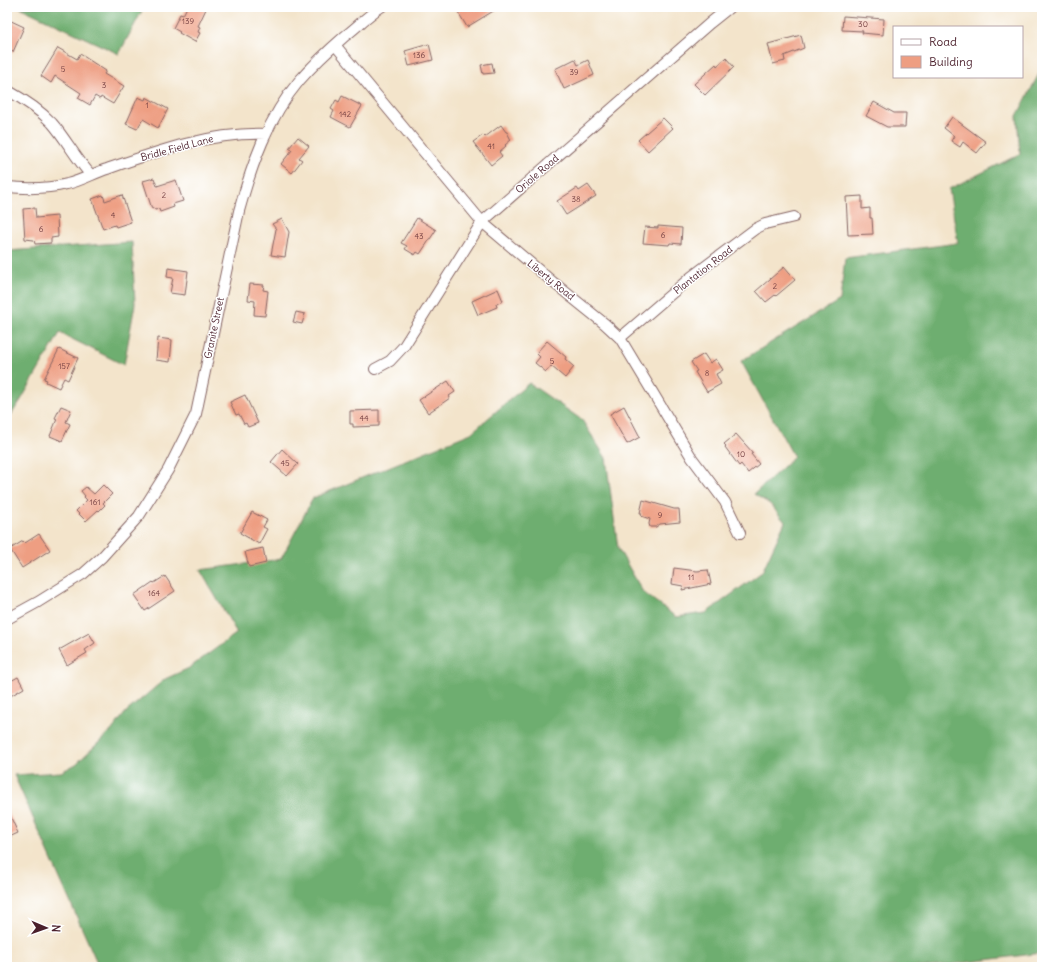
<svg xmlns="http://www.w3.org/2000/svg" width="1049" height="974" font-family="Delius,sans-serif">
<style>
.forest{fill:#6eae70;stroke:#5c664e}
.building{fill:#ee9e82}
.lines{fill:none;stroke-linecap:round;stroke-linejoin:round}
.minor-casing{stroke:#856463;stroke-width:12}
.minor{stroke:#fff;stroke-width:10}
.labels{text-anchor:middle;dominant-baseline:central;stroke-width:3;stroke-linejoin:round;paint-order:stroke}
.number-label{font-size:8px;fill:#733f41}
.street-label{font-size:10px;fill:#4a1f2b;stroke:#fff}
</style>
<rect width="100%" height="100%" fill="#fff"/>
<filter id="ink" filterUnits="userSpaceOnUse"><feTurbulence type="fractalNoise" baseFrequency=".025" numOctaves="2"/><feDisplacementMap in="SourceGraphic" scale="8" xChannelSelector="R" yChannelSelector="G"/><feConvolveMatrix kernelMatrix="1 2 1 2 8 2 1 2 1" color-interpolation-filters="sRGB"/></filter>
<filter id="wash" filterUnits="userSpaceOnUse"><feTurbulence type="fractalNoise" baseFrequency=".012" numOctaves="4" result="noise"/><feDisplacementMap in="SourceGraphic" scale="16" xChannelSelector="R" yChannelSelector="G"/><feGaussianBlur stdDeviation="0.9" result="paint"/><feColorMatrix in="noise" values="0 0 0 0 0 0 0 0 0 0 0 0 0 0 0 0 0 1.4 0 .05"/><feComposite in="paint" operator="in"/></filter>
<g filter="url(#wash)">
<rect width="100%" height="100%" fill="#f3e4cb"/>
<path class="forest" d="M19,7H144L119,54Z
M1042,68V953L929,967H99L14,775L61,772L76,764L112,730L126,712L165,679L189,668L237,633L200,570L281,559L313,498L471,433L529,383L582,420L606,458L618,548L643,592L676,617L706,613L762,572L785,522L770,504L754,494L794,457L741,361L840,300L845,258L958,243L949,189L1020,154L1017,116Z
M132,242L135,304L124,365L60,333L21,400L7,421V251Z"/>
<g id="blocks">
<path class="building" d="M187,7H201L206,9L198,26L200,27L198,32L200,33L195,42L179,33L180,32L173,28L180,14L183,15Z
M455,7H500L467,27Z
M843,16L884,19L883,35L862,33L863,31L842,30Z
M7,19L24,27L13,52L7,49Z
M801,35L804,48L784,56L785,61L773,64L768,44Z
M429,44L433,60L409,66L405,51Z
M58,48L77,59L80,54L106,71L104,74L124,86L113,104L101,97L100,99L95,96L90,105L78,98L81,93L55,76L51,83L41,76Z
M726,58L734,67L705,95L694,84L716,64L717,66Z
M575,59L578,65L588,60L594,75L564,89L555,69Z
M492,63L494,73L483,74L481,65Z
M342,96L362,106L350,127L331,117L334,111L331,109L336,100L339,102Z
M138,97L145,100L146,97L168,109L158,128L143,119L137,129L126,124Z
M874,102L894,113H906L905,127H887L866,116Z
M952,117L986,142L977,153L963,142L960,147L951,141L954,136L944,128Z
M663,118L673,128L648,151L638,140Z
M501,125L506,132H507L511,140L505,145L506,146L499,152L502,156L491,165L473,142L483,135L485,137Z
M298,137L309,146L299,158L302,160L292,173L281,164L292,150L289,148Z
M154,178L157,186L176,180L183,201L173,204L174,207L160,212L159,209L155,210L154,208L152,209L143,181Z
M588,185L596,196L566,215L557,201L577,188L579,191Z
M103,195L105,201L122,195L131,222L116,227L115,225L103,229L92,199Z
M862,196V209L870,208V218H872L873,234L848,235L846,197Z
M35,208L36,218L57,216L58,237L51,238V243L35,244L34,240L25,239L23,209Z
M417,218L436,230L420,254L417,252L415,255L405,249L407,246L401,243Z
M282,219L289,232L285,257L271,255L276,229L272,224Z
M658,226L682,228L681,244L670,243L669,245L643,243L645,227L658,228Z
M784,267L795,280L776,296L775,295L766,302L756,291Z
M168,268L188,271L185,295L170,293L173,278L167,277Z
M250,284L264,285L263,290L268,291L265,316L254,315L255,301L248,300Z
M498,289L503,301L496,304L497,307L478,315L472,301Z
M296,312L305,314L302,324L293,322Z
M158,338L172,340L170,362L156,360Z
M547,341L566,357L565,359L574,367L565,378L551,366L546,372L535,363L540,357L536,353Z
M59,349L78,358L68,380L64,378L59,388L46,382L47,380L44,379Z
M704,354L710,363L716,359L723,370L716,374L721,384L707,392L695,372L697,371L691,362Z
M448,381L455,392L449,396L450,398L428,413L419,400Z
M245,395L258,423L248,427L246,423L244,424L239,414L236,415L230,402Z
M61,406L71,410L66,422L70,424L62,441L50,436L57,419L55,418Z
M624,406L640,437L627,444L610,414Z
M379,410V426L353,427V424H350V411Z
M736,434L753,453L751,454L759,464L748,473L741,464L739,466L725,447L726,446L724,444Z
M282,449L298,464L287,476L271,462Z
M103,485L112,494L103,503L105,505L99,511L98,510L86,521L76,511L87,500L84,497L85,496L81,491L86,487L94,494Z
M643,500L674,509H679L680,522L660,524L656,527H650L649,524L650,519L641,516L642,513H640Z
M252,512L267,520L263,527L267,529L259,544L240,533Z
M39,534L50,550L22,568L10,549L23,541L25,543Z
M263,548L266,563L249,567L245,552Z
M674,568L697,571L708,570L711,584L682,590L683,586L672,584Z
M165,576L175,591L145,611L134,595L153,582L154,583Z
M89,633L95,643L85,650L87,653L67,665L59,650Z
M18,677L24,688L7,698V683Z
M7,809L18,833L7,838Z"/>
</g>
</g>
<g filter="url(#ink)">
<use href="#blocks" fill-opacity="0" stroke="#856463" stroke-width="1"/>
<g class="lines">
<g class="minor-casing">
<path id="minor" d="M335,45L482,222L554,283L605,324L620,338L692,458L725,502L740,533
M7,90C23,99 39,109 52,123C66,139 76,159 91,175
M7,187C28,189 47,189 67,184C81,181 94,173 107,169C158,151 211,132 266,134
M620,338L691,277L755,229L765,224L794,217
M375,369L390,361L404,346L482,222L710,23L730,7
M7,619L38,602L83,574L102,557L139,516L168,470L196,414L239,211C252,164 268,118 299,81C313,65 329,50 345,36C357,27 368,15 381,7"/>
</g>
<use href="#minor" class="minor"/>
</g>
</g>
<g class="labels">
<g class="number-label">
<text x="188" y="21">139</text>
<text x="863" y="24">30</text>
<text x="419" y="55">136</text>
<text x="63" y="69">5</text>
<text x="574" y="72">39</text>
<text x="104" y="85">3</text>
<text x="147" y="105">1</text>
<text x="345" y="114">142</text>
<text x="491" y="146">41</text>
<text x="164" y="195">2</text>
<text x="576" y="199">38</text>
<text x="113" y="215">4</text>
<text x="41" y="229">6</text>
<text x="663" y="235">6</text>
<text x="419" y="236">43</text>
<text x="775" y="286">2</text>
<text x="552" y="361">5</text>
<text x="64" y="366">157</text>
<text x="707" y="373">8</text>
<text x="364" y="418">44</text>
<text x="741" y="454">10</text>
<text x="285" y="463">45</text>
<text x="95" y="502">161</text>
<text x="660" y="515">9</text>
<text x="691" y="577">11</text>
<text x="154" y="593">164</text>
</g>
<g class="street-label">
<text transform="translate(177 148) rotate(-15)">Bridle Field Lane</text>
<text transform="translate(537 174) rotate(-41)">Oriole Road</text>
<text transform="translate(703 270) rotate(-38)">Plantation Road</text>
<text transform="translate(551 280) rotate(39)">Liberty Road</text>
<text transform="translate(214 328) rotate(-78)">Granite Street</text>
</g>
</g>
<rect width="1049" height="974" fill="none" stroke="#fff" stroke-width="24"/>
<rect x="893" y="26" width="130" height="52" fill="#ffffff" stroke="#b7a5aa"/>
<rect x="901" y="39" width="20" height="6" fill="#ffffff" stroke="#b7a5aa"/>
<text x="929" y="46" font-size="12" fill="#4a1f2b">Road</text>
<rect x="901" y="56" width="20" height="12" fill="#ee9e82" stroke="#b7a5aa"/>
<text x="929" y="66" font-size="12" fill="#4a1f2b">Building</text>
<g transform="translate(46 928) rotate(92)" stroke="#ffffff" stroke-width="3" paint-order="stroke">
<path d="M0-3L7 15L0 10L-7 15Z" fill="#4a1f2b"/>
<text y="-6" font-size="11" font-weight="bold" text-anchor="middle" fill="#4a1f2b">N</text>
</g>
</svg>
